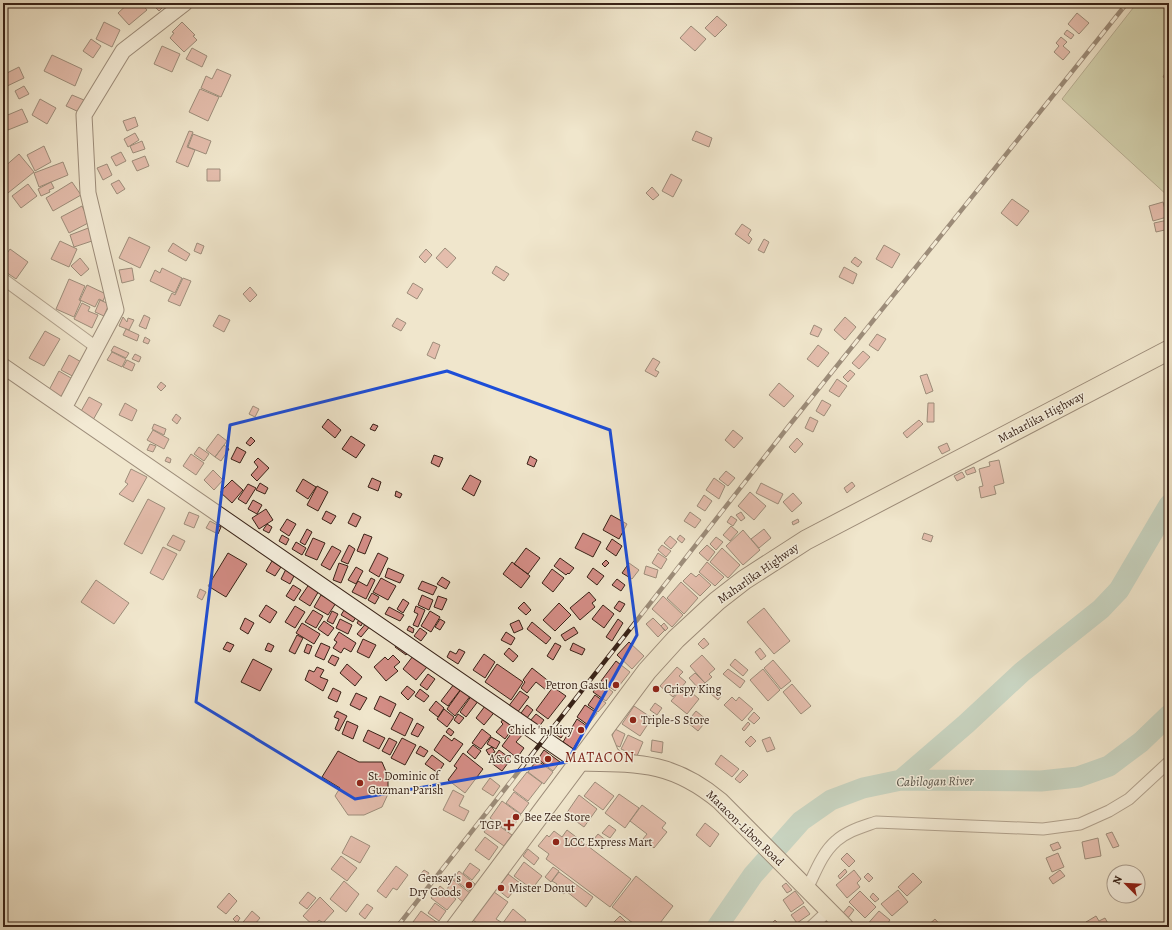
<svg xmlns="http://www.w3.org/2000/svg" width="1172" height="930" font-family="Alegreya,serif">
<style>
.green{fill:#b9c598;stroke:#787458}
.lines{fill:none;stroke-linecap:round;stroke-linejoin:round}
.river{stroke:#9ac0b6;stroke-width:21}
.building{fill:#d48d86;stroke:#382217}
.street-casing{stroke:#665344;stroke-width:13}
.secondary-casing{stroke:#382217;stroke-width:17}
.primary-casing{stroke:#382217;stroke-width:19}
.highway-casing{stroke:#382217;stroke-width:21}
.street{stroke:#f5efde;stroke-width:11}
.secondary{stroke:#f5efde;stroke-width:15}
.primary{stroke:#f0e6cc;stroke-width:17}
.highway{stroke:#f0e6cc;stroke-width:19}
.rail-casing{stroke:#382217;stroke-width:4.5}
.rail{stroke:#f5efde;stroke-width:3;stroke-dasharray:9;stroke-linecap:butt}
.marked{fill:none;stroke:#1d4ed8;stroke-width:3;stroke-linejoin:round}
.poi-dot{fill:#8f2418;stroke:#f5efde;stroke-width:1.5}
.labels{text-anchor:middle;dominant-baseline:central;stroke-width:3;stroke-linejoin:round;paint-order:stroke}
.street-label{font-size:12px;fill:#382217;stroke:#f5efde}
.poi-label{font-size:12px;fill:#382217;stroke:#f5efde;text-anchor:start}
.water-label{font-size:13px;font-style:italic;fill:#555147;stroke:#f5efde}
.quarter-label{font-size:14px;letter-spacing:1px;fill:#7a1f14;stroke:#f5efde}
</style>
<rect width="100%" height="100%" fill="#f0e6cc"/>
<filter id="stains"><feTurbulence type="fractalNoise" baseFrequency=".005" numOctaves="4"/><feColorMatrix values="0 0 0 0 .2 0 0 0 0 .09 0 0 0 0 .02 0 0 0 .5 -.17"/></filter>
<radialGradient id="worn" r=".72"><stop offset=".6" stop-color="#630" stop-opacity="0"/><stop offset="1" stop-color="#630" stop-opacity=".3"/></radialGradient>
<path class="green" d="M1137,3H1169V197L1062,99Z"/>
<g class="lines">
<path class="river" d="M901,780L966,724L1022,672L1101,609L1119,590L1169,505
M717,927L753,875L801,821L831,800L863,788L901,780L1041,781L1078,777L1109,766L1141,742L1169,715"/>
</g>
<path class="building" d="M129,3H141L147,10L129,25L118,13Z
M151,3H167L159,11Z
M1077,13L1089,23L1079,34L1068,24Z
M717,16L727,25L715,37L705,28Z
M104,22L120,30L112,47L96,39Z
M182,22L195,35L193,36L197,40L184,52L170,38L174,33L172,32Z
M691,26L706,39L695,51L680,38Z
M1067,30L1074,35L1071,39L1064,34Z
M1061,37L1067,42L1063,46L1070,52L1063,60L1054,52L1059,46L1056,43Z
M91,39L101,46L93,58L83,51Z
M162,46L180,54L172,72L154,64Z
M192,48L207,56L202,67L186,59Z
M52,55L82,69L75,86L44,71Z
M1169,66V80L1163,77Z
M19,67L24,78L3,88V75Z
M217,69L231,75L221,97L201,88L206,76L212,79Z
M24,86L29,94L19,99L15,91Z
M200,89L219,97L208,121L189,112Z
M72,95L84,100L79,112L66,106Z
M40,99L56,108L47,124L32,115Z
M22,109L28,122L8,130L3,117Z
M135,117L138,126L127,131L123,121Z
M189,131L193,132L187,147L195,150L188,167L176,162Z
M696,131L712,138L709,147L692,140Z
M135,133L139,140L128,147L124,139Z
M193,134L211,141L206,154L188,147Z
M142,141L145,149L133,153L130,146Z
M44,146L51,162L35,171L27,155Z
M121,152L126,161L116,166L111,157Z
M19,154L34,172L3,197V168Z
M145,156L149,166L137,171L132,161Z
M63,162L68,175L39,187L34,173Z
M107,164L112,175L103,180L97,168Z
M207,169H220V181H207Z
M671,174L682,180L673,197L662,191Z
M119,180L125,189L117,194L111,184Z
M51,182L54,188L49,190L50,192L41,196L38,189Z
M72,182L81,195L53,211L46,198Z
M28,184L37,196L21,208L12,196Z
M652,187L659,195L653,200L646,193Z
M1012,199L1029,211L1017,226L1001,213Z
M1163,202L1167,217L1153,221L1149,206Z
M82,206L90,222L69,233L61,217Z
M1168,220L1169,229L1156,232L1154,223Z
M742,224L751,230L748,235L752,239L749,244L735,234Z
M91,227L95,240L74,247L70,235Z
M129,237L150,247L140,268L119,258Z
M764,239L769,242L764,253L758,250Z
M60,241L77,249L69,267L51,259Z
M173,243L190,254L186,261L168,251Z
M197,243L204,246L201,254L194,251Z
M884,245L900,254L892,268L876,259Z
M445,248L456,258L447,268L436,258Z
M10,249L28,262L16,279L3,270V259Z
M426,249L432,255L425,263L419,257Z
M855,257L862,262L858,267L851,262Z
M80,258L89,269L81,276L71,266Z
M496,266L509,274L504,281L492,273Z
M844,267L857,274L853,284L839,277Z
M132,268L134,280L122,283L119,270Z
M162,268L182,278L175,293L150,281L155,270L160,273Z
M183,278L191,281L180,306L168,301L172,293L175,295Z
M69,279L85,286L79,300L81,301L74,317L56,309Z
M413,283L423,289L417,299L407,293Z
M87,285L106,294L103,301L99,299L95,307L80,300Z
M250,287L257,295L250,302L243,294Z
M100,300L109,304L104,316L95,312Z
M82,303L90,307L88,311L98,315L92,328L74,319Z
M144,315L150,318L146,329L139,326Z
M219,315L230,320L224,332L213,326Z
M123,317L127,322L128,318L134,320L129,330L119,326Z
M845,317L856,327L845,340L834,330Z
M397,318L406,323L401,331L392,326Z
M814,325L822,329L818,337L810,334Z
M126,329L139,335L137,341L123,335Z
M45,331L60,339L44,366L29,358Z
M877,334L886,339L878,351L869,345Z
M145,337L150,340L148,344L143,342Z
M433,342L440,345L435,359L427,355Z
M818,345L829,353L818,367L807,359Z
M114,346L129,353L126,358L111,351Z
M863,351L870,357L859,369L852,363Z
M112,352L126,359L122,367L107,360Z
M135,354L141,357L139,362L132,359Z
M69,355L83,363L76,378L61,370Z
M653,358L660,362L655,370L659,372L656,377L645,371Z
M127,360L135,364L132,371L123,367Z
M850,370L855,374L848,382L843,377Z
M59,371L76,381L66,400L49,390Z
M927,374L933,391L926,394L920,376Z
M837,379L847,386L839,397L829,391Z
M161,382L166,386L161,391L157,387Z
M779,383L794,396L784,407L769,395Z
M89,397L102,404L93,420L80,413Z
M822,400L831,405L824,416L816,411Z
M125,403L137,410L132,421L119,415Z
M928,403H934V422H927Z
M253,406L259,409L255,417L249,414Z
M176,414L181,418L177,424L172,420Z
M810,417L818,421L813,432L805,428Z
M328,419L341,430L335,438L322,427Z
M919,420L923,424L907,438L903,433Z
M154,424L166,429L164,435L152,429Z
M373,424L378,426L375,431L370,429Z
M153,430L169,439L164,449L147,440Z
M733,430L743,438L734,448L725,440Z
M218,434L227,441L215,457L206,450Z
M351,436L365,445L356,458L342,449Z
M251,437L255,441L250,446L246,443Z
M797,438L803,444L795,453L789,447Z
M947,443L950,450L942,454L938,447Z
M150,444L156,446L153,452L147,450Z
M224,445L229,449L221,461L215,457Z
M199,447L209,454L204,461L194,454Z
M237,447L246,452L240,463L231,459Z
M191,454L204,463L196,475L183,466Z
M434,455L443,458L439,467L431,463Z
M530,456L537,460L534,467L527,464Z
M167,457L171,459L170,463L165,461Z
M258,458L269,468L257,481L251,475L258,467L254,462Z
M999,460L1004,483L994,486L996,494L981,498L979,487L983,486L979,469L990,466L989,462Z
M974,467L976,472L967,475L965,471Z
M131,469L147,477L133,502L119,494L128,484L125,482Z
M213,470L223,480L214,490L204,480Z
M726,471L735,478L728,486L719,479Z
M962,472L965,477L957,481L954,476Z
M470,475L481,481L474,496L462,489Z
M372,478L381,482L378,491L368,487Z
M714,478L725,486L719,499L706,490Z
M303,479L316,487L308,499L296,491Z
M232,480L243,490L232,503L220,492Z
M852,482L855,486L847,493L844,488Z
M260,483L268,488L265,494L256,490Z
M761,483L783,494L778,504L756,493Z
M248,484L256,488L246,504L238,499Z
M317,486L328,492L318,511L307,505Z
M396,491L402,494L400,498L395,496Z
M750,492L766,506L754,520L738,506Z
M793,493L802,503L792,512L783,502Z
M704,495L712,501L705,511L697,506Z
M148,499L165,508L142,554L124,544Z
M253,500L262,505L257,514L248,509Z
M266,509L273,520L259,529L252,518Z
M326,511L336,516L331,524L322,519Z
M189,512L199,516L194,528L184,524Z
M690,512L701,520L695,528L684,521Z
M741,512L745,518L741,521L736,515Z
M353,513L361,517L356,527L348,523Z
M611,515L627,524L619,539L603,530Z
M731,516L737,520L733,526L727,522Z
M287,519L296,524L289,536L280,530Z
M798,519L799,522L793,525L792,522Z
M210,521L221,527L218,534L206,528Z
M267,524L272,527L269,533L263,530Z
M731,526L738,532L730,541L723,535Z
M307,529L312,532L305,545L300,542Z
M764,529L771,538L759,548L751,539Z
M743,530L760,550L743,565L726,546Z
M583,533L601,542L593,557L575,548Z
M924,533L933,536L931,542L922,539Z
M364,534L372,537L365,554L357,551Z
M173,535L185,541L180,551L167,545Z
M282,535L289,539L286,545L279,541Z
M680,535L685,539L682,543L677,539Z
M670,536L677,542L671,549L664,543Z
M716,537L723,542L716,550L710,544Z
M313,538L325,543L317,560L305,555Z
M612,539L622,546L616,556L606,549Z
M296,542L306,548L302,555L292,549Z
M349,545L355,549L348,564L341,561Z
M662,545L671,551L666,557L658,550Z
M707,545L715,552L708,561L699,553Z
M332,546L341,551L330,570L321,565Z
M163,547L177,554L163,580L150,573Z
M526,548L540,558L528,574L514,564Z
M722,548L740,565L728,578L710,562Z
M228,553L247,564L226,597L208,586Z
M378,553L388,558L379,577L369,571Z
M658,553L667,559L661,569L652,563Z
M560,558L574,568L569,574L568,573L566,575L554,566Z
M606,560L609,563L605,567L602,564Z
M272,561L281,567L275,576L266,571Z
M512,562L530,576L521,588L503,574Z
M707,562L724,577L715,586L699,572Z
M339,563L348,566L341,583L333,580Z
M629,563L639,570L632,579L622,573Z
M646,566L658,570L656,578L644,574Z
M287,567L296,572L290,584L281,579Z
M356,567L363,571L356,584L348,580Z
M388,568L404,575L400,583L385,577Z
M593,568L604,576L597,585L587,577Z
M552,569L564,578L553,592L542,583Z
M691,573L696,577L699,574L711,585L700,596L683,581Z
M442,577L450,582L446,589L437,584Z
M371,578L375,580L366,599L352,592L358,581L367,586Z
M381,578L396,586L388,600L373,592Z
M617,579L625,585L621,591L612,585Z
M96,580L129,603L114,624L81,602Z
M422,581L437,587L433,595L418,589Z
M681,582L698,598L684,614L667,598Z
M310,583L320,589L310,606L299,599Z
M293,585L301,590L294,601L286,596Z
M200,589L206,592L202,600L197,597Z
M589,592L596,600L592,603L595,607L580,620L570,608Z
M372,593L379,597L375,604L368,600Z
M321,595L336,603L328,615L314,607Z
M422,595L433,600L429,610L418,605Z
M438,596L447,599L442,610L434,607Z
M663,596L683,615L672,627L652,609Z
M403,599L409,603L403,613L397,609Z
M619,601L625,604L620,612L614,608Z
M524,602L531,610L526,615L518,608Z
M559,603L571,615L555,631L543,620Z
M266,605L277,612L270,623L259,616Z
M603,605L614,614L604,628L592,619Z
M295,606L305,612L295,628L285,622Z
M416,606L425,610L418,627L413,625L418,614L414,612Z
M346,607L358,614L353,622L341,615Z
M389,607L404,615L400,621L385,614Z
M764,608L790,641L774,654L747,622Z
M313,610L323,616L316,628L305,622Z
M332,611L338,614L333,624L327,621Z
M430,611L440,617L431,632L421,626Z
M245,618L254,623L248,634L240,629Z
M360,618L364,620L361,626L357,623Z
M653,618L665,630L658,637L646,624Z
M340,619L352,625L348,634L336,628Z
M440,619L445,622L440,630L435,627Z
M618,619L623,623L612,641L606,637Z
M519,620L523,629L514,633L510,624Z
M324,621L334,628L328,636L318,629Z
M367,622L371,625L361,637L357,634Z
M532,622L551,638L546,644L527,629Z
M302,623L320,634L314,644L296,633Z
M664,623L668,628L665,631L661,626Z
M409,626L414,629L413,633L407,630Z
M574,627L578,633L565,641L561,635Z
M420,628L427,633L421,641L414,636Z
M339,632L356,643L351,652L344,648L341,653L333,648L337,642L334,640Z
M506,632L515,638L511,645L501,640Z
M297,635L303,638L295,654L289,651Z
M704,638L709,644L703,649L698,644Z
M363,639L376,645L369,658L357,652Z
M227,642L234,645L230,652L223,649Z
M629,642L644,656L632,669L617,655Z
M268,643L274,646L271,652L265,650Z
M321,643L330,647L324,660L315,656Z
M398,643L409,651L406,655L395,647Z
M555,643L561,646L553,660L547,656Z
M573,643L585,649L582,655L570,650Z
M307,644L312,646L309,654L304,652Z
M509,648L518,656L513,662L504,654Z
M760,648L766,656L761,660L755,652Z
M459,649L465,652L458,664L447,657L450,651L456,654Z
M484,654L495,662L485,678L473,670Z
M332,655L339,658L335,666L328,662Z
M393,655L400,662L394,667L398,671L386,681L374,667L385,657L388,660Z
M702,655L715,669L709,674L712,677L705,683L690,666Z
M413,656L427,667L416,680L403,669Z
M253,659L272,669L260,691L241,682Z
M735,659L748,670L743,676L730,665Z
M773,660L791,681L781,689L764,668Z
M616,661L630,672L615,691L601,681Z
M347,664L362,677L355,686L340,673Z
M497,664L523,682L511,700L485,682Z
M317,667L324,670L320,677L328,680L323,691L305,680L309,670L314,672Z
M677,667L683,672L679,676L686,682L673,697L660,686Z
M532,668L551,683L546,690L536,682L527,693L521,688L525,682L523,680Z
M728,669L745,681L740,688L723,674Z
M763,669L780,690L768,701L750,680Z
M695,673L705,683L699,689L689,678Z
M428,674L435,679L427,690L420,685Z
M600,682L613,692L606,701L593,692Z
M454,684L461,689L448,706L441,701Z
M792,684L811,706L801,714L783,692Z
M407,686L415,692L408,700L401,693Z
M684,686L699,699L687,714L671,701Z
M553,687L566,696L548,719L536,710Z
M333,688L341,692L337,702L328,698Z
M462,688L471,695L455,716L447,709Z
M420,689L429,696L424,702L415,696Z
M713,689L721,696L718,700L710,693Z
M520,691L529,697L517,713L508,707Z
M356,693L367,698L360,710L350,705Z
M472,695L479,700L466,717L460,712Z
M595,695L606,703L598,712L588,705Z
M380,696L396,704L390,717L374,709Z
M732,697L736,701L739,697L753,709L742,721L724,705Z
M436,701L444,708L438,717L429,710Z
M488,702L497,709L484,725L476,718Z
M655,703L662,708L657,715L650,710Z
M527,705L533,710L527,718L521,713Z
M585,705L597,713L588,725L577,717Z
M634,706L652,718L640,736L622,724Z
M444,709L454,717L447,727L437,719Z
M337,711L347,716L339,731L335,729L339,719L334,717Z
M696,711L707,720L698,731L687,722Z
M400,712L413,719L405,736L391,729Z
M754,712L760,718L754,724L748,719Z
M458,714L464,718L459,724L454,720Z
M536,714L544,720L538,728L530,721Z
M505,716L516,724L505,739L496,732L503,724L501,722Z
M577,719L587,726L573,749L563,742Z
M347,721L358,726L353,739L342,734Z
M748,722L750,724L744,731L742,729Z
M417,723L424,727L418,737L411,734Z
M516,727L524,733L516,742L524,748L517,758L502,746Z
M449,728L454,732L451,736L446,732Z
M558,728L565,732L561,738L554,733Z
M482,729L491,736L481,749L472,743Z
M615,729L625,734L620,747L609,743Z
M368,730L385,738L379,749L363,741Z
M444,735L452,741L454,738L463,744L450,762L434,750Z
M628,735L643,742L637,756L621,749Z
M751,736L756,741L750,747L745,742Z
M491,737L500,742L496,749L487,744Z
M770,737L775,749L767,752L762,740Z
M389,738L397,742L390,755L382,751Z
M402,738L416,745L405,765L391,758Z
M652,740L663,742L662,753L651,751Z
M473,745L481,751L475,759L467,752Z
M420,746L428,751L424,757L416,753Z
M492,747L495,752L489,755L486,750Z
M499,750L511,759L502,771L490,762Z
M544,750L560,762L553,771L538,759Z
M338,751L359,762H382L388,776V794L382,807L364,815H348L335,796L340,788L322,777Z
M463,753L483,769L465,793L448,780L457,768L454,766Z
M432,755L444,764L438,773L425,764Z
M721,755L739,769L732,777L715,764Z
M537,760L553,772L544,784L528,772Z
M743,770L748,775L740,783L735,779Z
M527,772L542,783L528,801L513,790Z
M490,778L500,786L493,796L482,789Z
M595,782L614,796L603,810L584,796Z
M453,790L464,796L459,806L469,811L464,821L443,810Z
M514,792L529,803L521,814L506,803Z
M619,794L639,808L625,828L605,813Z
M579,795L597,809L584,827L566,814Z
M502,801L521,815L509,832L490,818Z
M642,805L666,823L662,828L667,832L654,848L643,839L647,834L630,821Z
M492,821L512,835L504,846L484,832Z
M705,823L719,834L710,847L696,835Z
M609,825L616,830L610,838L602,833Z
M567,830L631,879L610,907L546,859L549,854L538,846L547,835L549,837L554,831L562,837Z
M1112,832L1119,846L1113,848L1106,834Z
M598,834L608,842L605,847L594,839Z
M351,836L370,846L360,863L342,853Z
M485,837L498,847L489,860L475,850Z
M1098,838L1101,856L1085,859L1082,842Z
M1058,842L1061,848L1053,851L1050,845Z
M528,849L539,858L534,865L523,856Z
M847,853L855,861L849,867L841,859Z
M1058,853L1064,867L1052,872L1046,858Z
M341,856L357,868L347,881L331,869Z
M524,862L542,876L532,889L514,876Z
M470,863L480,870L472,880L463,873Z
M396,866L408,875L397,890L393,888L386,898L377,891Z
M553,867L559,871L551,882L545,877Z
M845,869L847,872L840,879L838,876Z
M424,870L429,873L425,880L419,876Z
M854,870L861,879L857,883L860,887L847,898L836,885Z
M1060,870L1065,876L1053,884L1049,878Z
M459,871L475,884L470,891L453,879Z
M559,872L593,897L586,907L566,891L564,894L555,887L557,884L552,881Z
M868,873L873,878L869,882L864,877Z
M913,873L922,882L907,896L898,887Z
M508,874L520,883L508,898L497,889Z
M636,876L673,906L657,927H638L612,907Z
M453,880L470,893L463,902L447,889Z
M344,881L359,894L346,912L330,899Z
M786,883L792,890L787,893L782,886Z
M440,886L456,899L447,910L431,898Z
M898,890L908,902L892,916L881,904Z
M795,891L804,903L791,912L783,900Z
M860,891L876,907L865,918L849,902Z
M308,892L316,898L307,909L299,903Z
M494,892L508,902L496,919L501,922L498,927H482L473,920Z
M229,893L237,901L226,914L217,907Z
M873,893L879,899L875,902L870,897Z
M320,897L334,911L323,923L319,920L314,926L303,916Z
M435,903L446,911L439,921L428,913Z
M367,904L373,908L365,919L359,914Z
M804,906L810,914L797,923L791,915Z
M849,906L854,910L848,918L843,913Z
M513,909L526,920L521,927H500Z
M252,911L260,918L255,924L259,927H242L240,926Z
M421,911L438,923L435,927H420L413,922Z
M879,911L890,920L885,927H865Z
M237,915L240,918L237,923L233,919Z
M620,916L631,927H619L614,922Z
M1096,916L1099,921L1105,918L1110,927H1090L1086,922Z
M935,919L942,927H926Z
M775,920L782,927H768Z
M896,923L900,927H892Z"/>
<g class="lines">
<g class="street-casing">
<path id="street" d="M3,279L96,347
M807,889C815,873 822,853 836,841C847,831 862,827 876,822L1043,829L1080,824L1109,811L1129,799L1169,762
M811,927L828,911"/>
</g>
<g class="secondary-casing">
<path id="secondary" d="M3,366L578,762
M64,408L116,310L88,193L84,115L123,51L185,3"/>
</g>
<g class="primary-casing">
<path id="primary" d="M601,732L610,754L618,762
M578,762C638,763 672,761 720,801L845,927"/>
</g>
<g class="highway-casing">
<path id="highway" d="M456,927L647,671L676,639L717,601L744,580L806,540L1169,350"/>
</g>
<use href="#street" class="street"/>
<use href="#secondary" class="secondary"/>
<use href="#primary" class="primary"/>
<use href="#highway" class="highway"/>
<g class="rail-casing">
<path id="rail" d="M397,927L788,427L1127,3"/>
</g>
<use href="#rail" class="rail"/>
</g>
<path d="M0 0H1172V930H0ZM447,371L610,430L637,635L567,762L355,799L196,702L230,425Z" fill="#f0e6cc" fill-opacity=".55" fill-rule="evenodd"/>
<path class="marked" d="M447,371L610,430L637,635L567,762L355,799L196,702L230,425Z"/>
<g class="poi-dot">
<circle cx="616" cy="685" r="4"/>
<circle cx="656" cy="689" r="4"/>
<circle cx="633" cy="720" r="4"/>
<circle cx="581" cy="730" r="4"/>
<circle cx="548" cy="759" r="4"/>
<circle cx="360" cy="783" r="4"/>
<circle cx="516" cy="817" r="4"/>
<path d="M507 819h4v4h4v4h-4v4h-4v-4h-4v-4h4z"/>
<circle cx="556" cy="842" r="4"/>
<circle cx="469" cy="885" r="4"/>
<circle cx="501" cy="888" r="4"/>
</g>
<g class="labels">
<g class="street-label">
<text transform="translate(1041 417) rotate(-28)">Maharlika Highway</text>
<text transform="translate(758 573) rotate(-35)">Maharlika Highway</text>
<text transform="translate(745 828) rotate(44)">Matacon-Libon Road</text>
</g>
<g class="poi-label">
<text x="608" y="685" text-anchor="end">Petron Gasul</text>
<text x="664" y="689">Crispy King</text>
<text x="641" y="720">Triple-S Store</text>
<text x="573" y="730" text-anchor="end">Chick 'n Juicy</text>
<text x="540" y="759" text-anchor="end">A&amp;C Store</text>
<text x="368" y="776">St. Dominic of<tspan x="368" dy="14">Guzman Parish</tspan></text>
<text x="524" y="817">Bee Zee Store</text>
<text x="501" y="825" text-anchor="end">TGP</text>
<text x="564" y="842">LCC Express Mart</text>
<text x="461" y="878" text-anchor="end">Gensay's<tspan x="461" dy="14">Dry Goods</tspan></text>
<text x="509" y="888">Mister Donut</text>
</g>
<g class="water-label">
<text transform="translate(935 781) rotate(-1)">Cabilogan River</text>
</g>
<g class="quarter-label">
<text x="600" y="757">MATACON</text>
</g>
</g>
<rect width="1172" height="930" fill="none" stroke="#f0e6cc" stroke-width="16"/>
<rect x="4" y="4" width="1164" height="922" fill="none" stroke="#382217" stroke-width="2"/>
<rect x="8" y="8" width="1156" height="914" fill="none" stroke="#382217"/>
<g transform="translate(1126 884) rotate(294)"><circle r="19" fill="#f5efde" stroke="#a99d8e"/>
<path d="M0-3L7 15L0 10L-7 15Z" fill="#8f2418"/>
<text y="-6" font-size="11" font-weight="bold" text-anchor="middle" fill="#382217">N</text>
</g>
<rect width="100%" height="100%" filter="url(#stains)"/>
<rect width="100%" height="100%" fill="url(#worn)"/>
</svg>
